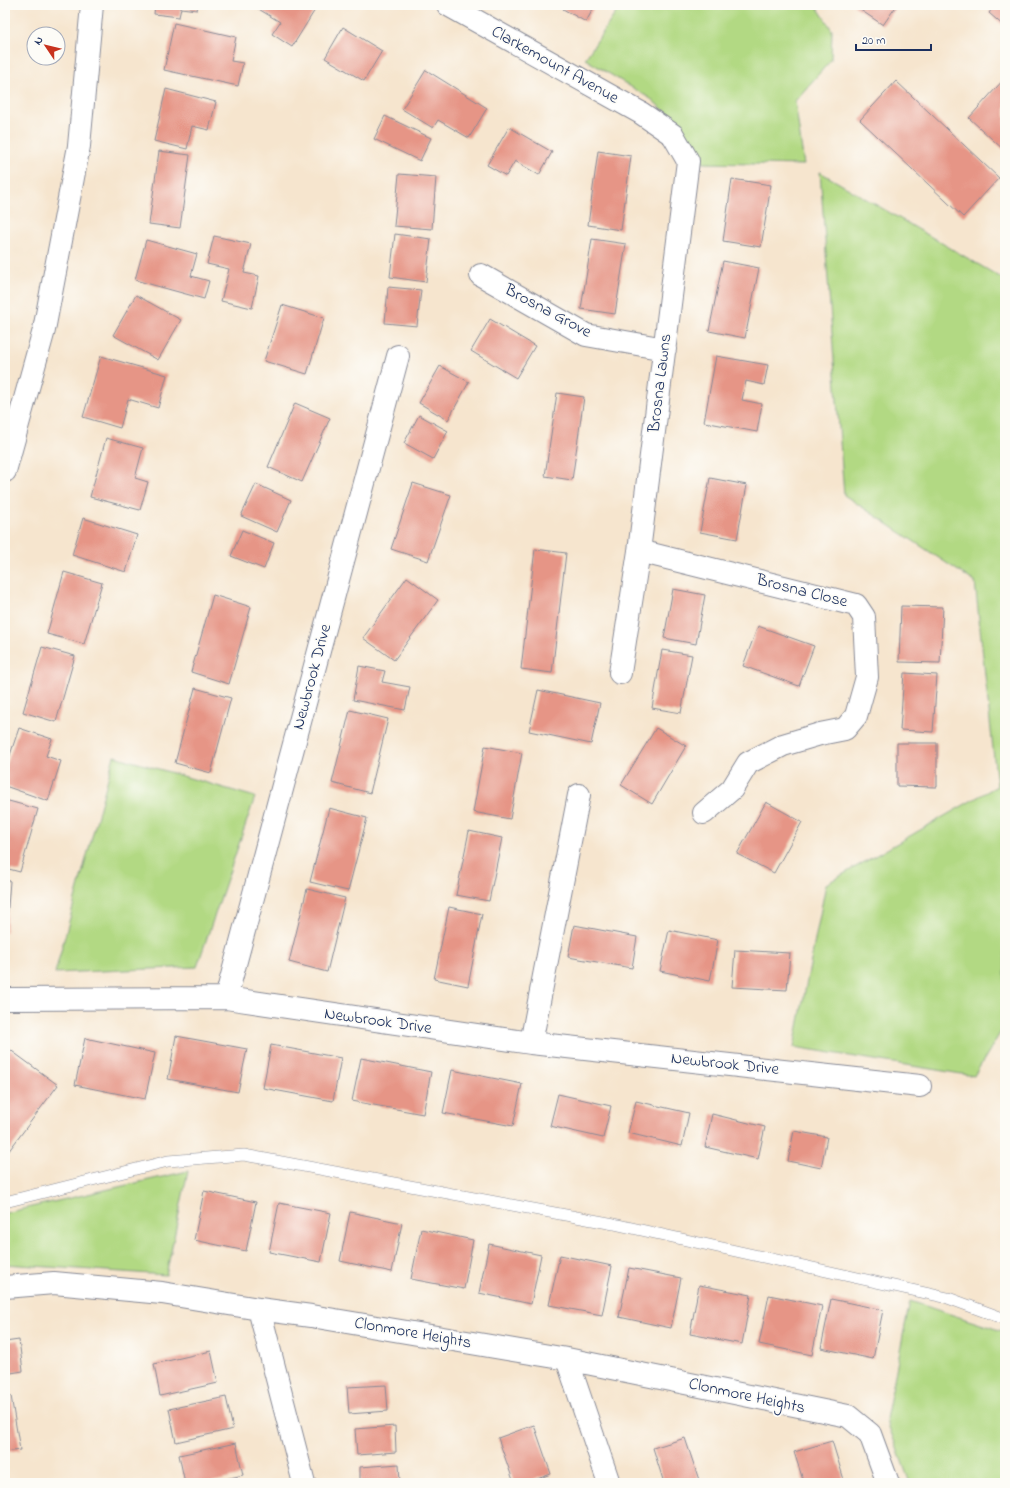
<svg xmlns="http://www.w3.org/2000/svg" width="1010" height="1488" font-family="'Indie Flower',sans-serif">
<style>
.green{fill:#b2d983;stroke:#668470}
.building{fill:#e69586}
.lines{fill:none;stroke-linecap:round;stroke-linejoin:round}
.service-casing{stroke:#888a96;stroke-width:12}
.minor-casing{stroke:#888a96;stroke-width:24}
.tertiary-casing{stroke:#888a96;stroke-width:24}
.service{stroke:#fff;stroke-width:11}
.minor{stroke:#fff;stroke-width:22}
.tertiary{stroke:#fff;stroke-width:22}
.labels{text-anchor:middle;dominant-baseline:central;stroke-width:3.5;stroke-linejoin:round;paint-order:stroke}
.street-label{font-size:17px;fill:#1b2f5e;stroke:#fdfcf7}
</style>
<rect width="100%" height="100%" fill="#fdfcf7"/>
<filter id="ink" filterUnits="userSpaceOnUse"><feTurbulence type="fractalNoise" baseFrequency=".025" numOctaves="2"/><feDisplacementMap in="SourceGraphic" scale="8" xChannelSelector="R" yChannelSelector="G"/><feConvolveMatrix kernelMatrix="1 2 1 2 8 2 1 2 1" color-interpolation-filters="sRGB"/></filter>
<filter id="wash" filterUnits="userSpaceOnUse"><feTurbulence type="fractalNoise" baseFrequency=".012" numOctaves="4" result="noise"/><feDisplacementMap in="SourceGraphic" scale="16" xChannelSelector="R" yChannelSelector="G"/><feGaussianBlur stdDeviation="0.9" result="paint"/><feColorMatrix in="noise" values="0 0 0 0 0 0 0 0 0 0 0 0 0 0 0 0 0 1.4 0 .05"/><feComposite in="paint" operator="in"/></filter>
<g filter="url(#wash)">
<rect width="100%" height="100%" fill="#f6e5ce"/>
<path class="green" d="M621,5H816L832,30L831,60L795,101L804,165L703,163L679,124L651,99L585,59Z
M820,172L1005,280V1025L974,1076L794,1047L826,884L997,786L975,582L844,495Z
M114,756L255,797L197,967L55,973Z
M188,1171L166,1275L5,1264V1213Z
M910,1301L1005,1332V1483H910L886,1419Z"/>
<g id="blocks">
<path class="building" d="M155,5H198L197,10L181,8L179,17L154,14Z
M252,5H318L292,47L272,34L280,22Z
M565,5H595L586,22L563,9Z
M853,5H897L883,25Z
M995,5H1005V27L989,13Z
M174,23L236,37L231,61L243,63L238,86L164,70Z
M343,27L382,51L364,81L325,58Z
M426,70L487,108L469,138L438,120L433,128L402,109Z
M1005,78V151L969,118Z
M896,81L999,178L963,217L860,120Z
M166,89L216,102L209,130L192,126L187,149L154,141Z
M385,116L431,138L420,161L374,139Z
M509,127L552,152L539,175L515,161L506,176L487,165Z
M159,151L190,155L180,228L149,224Z
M598,151L631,156L621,230L588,225Z
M399,174L436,177L432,229L394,226Z
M732,179L771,185L761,247L723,241Z
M395,234L431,239L426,282L390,277Z
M214,236L251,244L244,273L259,276L252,308L221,301L229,269L207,264Z
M592,239L626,244L615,314L581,309Z
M146,240L197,254L191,276L209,281L204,299L135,280Z
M723,261L759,268L745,338L709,331Z
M388,287L421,290L417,326L385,323Z
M136,295L181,320L158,360L113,335Z
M282,305L324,318L307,374L264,361Z
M490,319L535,346L516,378L471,351Z
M101,356L167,375L158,408L128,399L120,428L83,417Z
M716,356L768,365L764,385L746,381L742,400L762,404L757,432L704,422Z
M440,366L469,382L448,420L419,403Z
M557,393L584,397L572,480L545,476Z
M295,403L330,418L302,482L268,467Z
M419,415L448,431L433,459L404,443Z
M106,438L143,448L135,478L148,482L140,510L90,497Z
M710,478L747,485L737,539L700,532Z
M413,483L451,495L428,561L391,549Z
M256,484L291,500L277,532L241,516Z
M83,518L137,535L126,572L72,555Z
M242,530L274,543L264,569L231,556Z
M535,549L566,553L552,673L521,669Z
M64,572L102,583L84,644L47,634Z
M407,577L438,600L394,660L363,638Z
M673,589L705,595L696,644L664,638Z
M213,595L251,607L229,684L191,672Z
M901,606L943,607L940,663L899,662Z
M758,626L814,646L799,686L743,666Z
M42,647L75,656L56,722L23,712Z
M662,650L692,655L681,713L652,708Z
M359,666L385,671L382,682L410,687L405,710L353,700Z
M904,673L937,675L933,732L900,730Z
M195,688L231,698L211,773L175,763Z
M538,690L600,703L591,744L529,731Z
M350,710L388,719L370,793L332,783Z
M19,728L52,739L46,756L61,761L48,801L5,786V770Z
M656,728L686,746L652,804L621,785Z
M897,743H937V787L897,786Z
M485,746L522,753L510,819L473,812Z
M5,800L38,809L20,872L5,868Z
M766,802L802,822L774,873L737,854Z
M329,808L367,818L348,891L310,882Z
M469,831L502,838L489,901L456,895Z
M5,880L10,881L6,933H5Z
M307,889L345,898L327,972L289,962Z
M449,907L482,914L468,986L434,979Z
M574,925L637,937L632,968L568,957Z
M669,930L718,940L710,981L660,971Z
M735,950L790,953L787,990L732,987Z
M176,1036L247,1049L238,1092L168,1079Z
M85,1038L155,1053L145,1099L75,1085Z
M271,1045L341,1058L333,1101L263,1088Z
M5,1046L58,1085L5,1156Z
M361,1058L431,1072L423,1114L352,1101Z
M452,1070L522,1084L513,1126L443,1113Z
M558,1094L611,1106L603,1138L550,1126Z
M636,1101L689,1113L682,1146L628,1133Z
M712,1114L765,1127L758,1159L705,1147Z
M794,1131L827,1137L821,1168L788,1161Z
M204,1191L256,1202L246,1251L194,1240Z
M279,1203L331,1213L321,1262L269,1252Z
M350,1212L402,1223L392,1272L340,1261Z
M421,1229L473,1240L464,1289L411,1279Z
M489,1244L541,1255L531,1304L479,1293Z
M560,1255L612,1266L602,1315L549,1305Z
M629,1268L681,1278L671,1328L619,1317Z
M699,1285L751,1295L742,1344L690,1334Z
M769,1295L822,1306L812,1355L759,1344Z
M831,1299L883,1310L873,1359L821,1348Z
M19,1340L23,1371L5,1374V1342Z
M211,1351L218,1383L160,1396L154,1364Z
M386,1385L388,1411L349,1414L347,1387Z
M11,1396L20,1450L5,1452V1397Z
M226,1397L233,1429L176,1442L169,1409Z
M534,1425L551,1474L526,1483H514L498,1438Z
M395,1426L396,1452L357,1455L355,1429Z
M685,1438L700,1483H664L653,1448Z
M832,1441L845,1483H804L794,1452Z
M236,1443L243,1475L208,1483H185L179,1455Z
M399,1464L400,1483H360V1467Z"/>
</g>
</g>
<g filter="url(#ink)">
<use href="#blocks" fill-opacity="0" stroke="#888a96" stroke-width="1"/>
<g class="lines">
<g class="service-casing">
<path id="service" d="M5,1202L168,1161L244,1155L614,1224L948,1298L1005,1319"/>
</g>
<g class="minor-casing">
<path id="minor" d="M448,5L641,113L673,135L688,161L639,551L620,673
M481,275L586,335L665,349
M639,551L856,605L864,617L867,677L856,716L845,729L820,734L783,745L748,763L732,789L704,813
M226,998L398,356
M5,999L226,998L531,1043L920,1086
M531,1043L579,795
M5,1287L54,1283L162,1293L259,1309L311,1316L567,1359L848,1416L870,1434L888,1483
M259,1309L304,1483
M567,1359L609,1483"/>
</g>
<g class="tertiary-casing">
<path id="tertiary" d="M5,471L44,330L79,146L92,5"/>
</g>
<use href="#service" class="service"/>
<use href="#minor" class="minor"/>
<use href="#tertiary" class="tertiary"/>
</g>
</g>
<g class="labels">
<g class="street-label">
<text transform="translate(555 65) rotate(29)">Clarkemount Avenue</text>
<text transform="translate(548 311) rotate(28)">Brosna Grove</text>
<text transform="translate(660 383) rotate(-83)">Brosna Lawns</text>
<text transform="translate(802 591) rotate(14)">Brosna Close</text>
<text transform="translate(312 677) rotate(-75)">Newbrook Drive</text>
<text transform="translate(378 1021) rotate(8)">Newbrook Drive</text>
<text transform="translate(725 1064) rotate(6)">Newbrook Drive</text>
<text transform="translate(413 1333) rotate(10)">Clonmore Heights</text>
<text transform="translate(747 1396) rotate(12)">Clonmore Heights</text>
</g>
</g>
<rect width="1010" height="1488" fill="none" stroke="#fdfcf7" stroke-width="20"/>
<g transform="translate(46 46) rotate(305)"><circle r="19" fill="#fdfcf7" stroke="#a3aaba"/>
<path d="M0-3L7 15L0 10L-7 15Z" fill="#c8321e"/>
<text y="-6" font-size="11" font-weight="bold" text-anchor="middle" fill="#1b2f5e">N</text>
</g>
<path d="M856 44v6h75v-6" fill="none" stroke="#1b2f5e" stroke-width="2"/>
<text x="862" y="44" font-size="12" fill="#1b2f5e" stroke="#fdfcf7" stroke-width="3" paint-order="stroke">20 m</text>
</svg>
